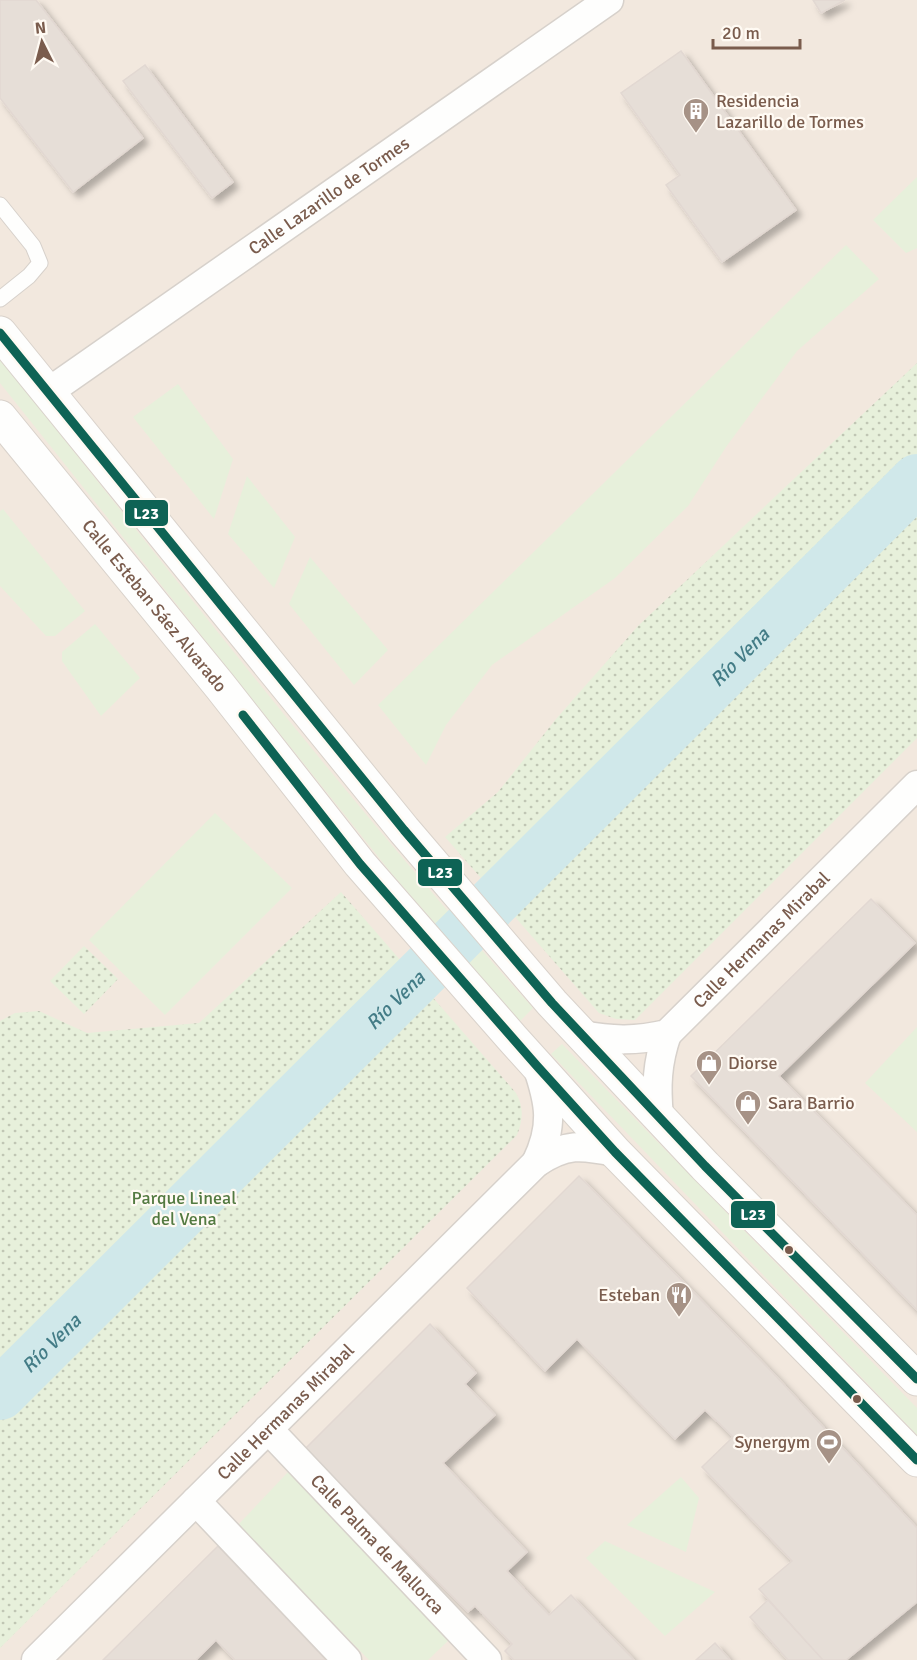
<svg xmlns="http://www.w3.org/2000/svg" width="917" height="1660" font-family="Signika,sans-serif">
<style>
.residential{fill:#f2e8de}
.green{fill:#e7f0db}
.park{fill:url(#park-dots)}
.lines{fill:none;stroke-linecap:round;stroke-linejoin:round}
.river{stroke:#d0e8ea;stroke-width:52}
.building{fill:#e6ded7;stroke:#e2d8d2;stroke-width:1.5;filter:url(#shadow)}
.lane-casing{stroke:#d7d1cb;stroke-width:17}
.street-casing{stroke:#d7d1cb;stroke-width:31}
.secondary-casing{stroke:#d9d2cb;stroke-width:35}
.lane{stroke:#fefefd;stroke-width:15}
.street{stroke:#fefefd;stroke-width:28}
.secondary{stroke:#fefefd;stroke-width:33}
.bus-1-casing{stroke:#fffaf3;stroke-width:14}
.bus-1{stroke:#0e6355;stroke-width:9}
.bus-dot{fill:#7a5c4d;stroke:#fffaf3;stroke-width:2}
.labels{text-anchor:middle;dominant-baseline:central;stroke-width:4.5;stroke-linejoin:round;paint-order:stroke}
.poi-label{font-size:18px;fill:#7a5c4d;stroke:#fffaf3;text-anchor:start}
.street-label{font-size:18px;fill:#7a5c4d;stroke:#fffaf3}
.park-label{font-size:18px;fill:#537a41;stroke:#fffaf3}
.water-label{font-size:20px;font-style:italic;fill:#437c86;stroke:#fffaf3}
.line-badge{stroke:#fffaf3;stroke-width:2}
.badge-label{font-size:16px;text-anchor:middle;font-weight:bold;fill:#fff}
</style>
<defs>
<pattern id="park-dots" width="8" height="8" patternUnits="userSpaceOnUse" patternTransform="scale(1.5)"><rect width="8" height="8" fill="#e7f0db"/><path d="M2 2h.1M6 6h.1" fill="none" stroke="#c0c6b4" stroke-width="1.8" stroke-linecap="round"/></pattern>
<filter id="shadow"><feDropShadow dx="5.5" dy="5.5" stdDeviation="3" flood-color="#0004"/></filter>
</defs>
<rect width="100%" height="100%" fill="#f9f5f0"/>
<path class="residential" d="M0,0H917V1660H0Z"/>
<path class="green" d="M917,177V248L906,253L873,220Z
M846,245L879,279L797,351L726,447L688,506L615,578L492,665L446,725L426,765L378,705Z
M0,359C175,577 346,800 533,1008L520,1021L392,874L0,383Z
M178,384L233,459L214,519L133,417Z
M247,476L295,537L274,588L228,534Z
M3,509L85,611L55,636H46L0,586V511Z
M310,557L388,650L354,685L289,604Z
M95,624L140,678L101,716L62,661V652Z
M215,813L292,888L165,1015L89,940Z
M917,1027V1132L865,1083Z
M562,1044L917,1408V1435L551,1054Z
M289,1471L451,1638L428,1660H369L238,1525Z
M681,1477L699,1498L686,1552L627,1525Z
M605,1541L715,1592L665,1636L586,1558Z"/>
<path class="park" d="M917,363V738L635,1020L616,1019L599,1013L445,837L498,792L556,719L638,626Z
M341,892L516,1093C524,1107 523,1120 517,1135L0,1648V1021L15,1013L39,1011L87,1033L199,1023Z
M84,946L118,979L84,1014L50,981Z"/>
<g class="lines">
<path class="river" id="s1" d="M0,1394L917,480"/>
</g>
<path class="building" d="M0,0H36L143,138L73,192L0,98Z
M813,0H845L821,13Z
M681,51L796,210L722,262L666,185L680,175L621,93Z
M145,65L233,182L212,198L123,81Z
M871,899L915,943L779,1076L917,1215V1310L691,1076Z
M579,1176L773,1373L917,1528V1602L846,1660H823L759,1589L792,1561L702,1467L733,1437L719,1423L705,1410L675,1439L577,1339L545,1371L467,1288Z
M430,1324L476,1373L465,1384L495,1415L443,1463L527,1552L507,1571L549,1615L571,1595L634,1660H514L505,1651L512,1644L475,1606L468,1612L305,1449Z
M218,1546L326,1660H235L216,1640L196,1660H103Z
M768,1600L823,1660H788L750,1617Z
M715,1643L730,1660H696Z"/>
<g class="lines">
<g class="lane-casing">
<path id="lane" d="M0,205L33,246L40,263L29,276L0,299"/>
</g>
<g class="street-casing">
<g id="street">
<path id="s2" d="M47,393L609,0"/>
<path id="s3" d="M582,1035C612,1041 637,1041 667,1034L917,785"/>
<path d="M659,1117C656,1086 657,1063 667,1034"/>
<path d="M536,1163C554,1126 550,1104 537,1066"/>
<path id="s4" d="M268,1429L487,1660"/>
<path d="M196,1501L347,1660"/>
<path id="s5" d="M36,1660L536,1163C566,1143 581,1145 615,1152"/>
</g>
</g>
<g class="secondary-casing">
<g id="secondary">
<path d="M0,333L404,830L552,1003L705,1166L917,1379"/>
<path id="s6" d="M0,417L220,686L360,864L513,1039L615,1152L917,1460"/>
</g>
</g>
<use href="#lane" class="lane"/>
<use href="#street" class="street"/>
<use href="#secondary" class="secondary"/>
<g class="bus-1-casing">
<path id="bus-1" d="M0,333L404,830L552,1003L705,1166L917,1379
M243,715L360,864L537,1066L615,1152L917,1460"/>
</g>
<use href="#bus-1" class="bus-1"/>
</g>
<defs>
<g id="building-pin" transform="scale(1.35)"><path d="M0 17L-7.5 6A9.5 9.5 0 1 1 7.5 6Z" fill="#a69286" stroke="#fffaf3"/><path d="M-4-6H4V6H1V3H-1V6H-4ZM-2.5-4.3h1.7v1.8h-1.7ZM.8-4.3h1.7v1.8H.8ZM-2.5-1h1.7V.8h-1.7ZM.8-1h1.7V.8H.8Z" fill="#fff"/></g>
<g id="shop-pin" transform="scale(1.35)"><path d="M0 17L-7.5 6A9.5 9.5 0 1 1 7.5 6Z" fill="#a69286" stroke="#fffaf3"/><path d="M-5-2.5h2.3a2.7 3.5 0 0 1 5.4 0H5L5.5 6h-11ZM-1.5-2.5h3a1.5 2.3 0 0 0-3 0Z" fill="#fff"/></g>
<g id="restaurant-pin" transform="scale(1.35)"><path d="M0 17L-7.5 6A9.5 9.5 0 1 1 7.5 6Z" fill="#a69286" stroke="#fffaf3"/><path d="M-5-6h1v4h1v-4h1v4h1v-4h1v5L-1.5 .5V6h-2V.5L-5-1ZM5-6V6H3V1.5H1.5Q1.5-4 5-6Z" fill="#fff"/></g>
<g id="stadium-pin" transform="scale(1.35)"><path d="M0 17L-7.5 6A9.5 9.5 0 1 1 7.5 6Z" fill="#a69286" stroke="#fffaf3"/><path d="M0-5a6.5 5 0 1 0 0 10a6.5 5 0 1 0 0-10ZM-3.5-1.8h7v3.6h-7Z" fill="#fff"/></g>
</defs>
<g fill-rule="evenodd">
<use href="#building-pin" x="696" y="111"/>
<use href="#shop-pin" x="709" y="1063"/>
<use href="#shop-pin" x="748" y="1103"/>
<use href="#restaurant-pin" x="679" y="1295"/>
<use href="#stadium-pin" x="829" y="1442"/>
</g>
<g class="bus-dot">
<circle cx="789" cy="1250" r="5"/>
<circle cx="857" cy="1399" r="5"/>
</g>
<g class="labels">
<g class="poi-label">
<text x="716" y="101">Residencia<tspan x="716" dy="21">Lazarillo de Tormes</tspan></text>
<text x="728" y="1063">Diorse</text>
<text x="768" y="1103">Sara Barrio</text>
<text x="660" y="1295" text-anchor="end">Esteban</text>
<text x="810" y="1442" text-anchor="end">Synergym</text>
</g>
<g class="street-label">
<text stroke="none"><textPath href="#s2" startOffset="344">Calle Lazarillo de Tormes</textPath></text>
<text stroke="none"><textPath href="#s6" startOffset="244">Calle Esteban Sáez Alvarado</textPath></text>
<text stroke="none"><textPath href="#s3" startOffset="219">Calle Hermanas Mirabal</textPath></text>
<text stroke="none"><textPath href="#s5" startOffset="352">Calle Hermanas Mirabal</textPath></text>
<text stroke="none"><textPath href="#s4" startOffset="159">Calle Palma de Mallorca</textPath></text>
</g>
<g class="park-label">
<text x="184" y="1198">Parque Lineal<tspan x="184" dy="21">del Vena</tspan></text>
</g>
<g class="water-label">
<text stroke="none"><textPath href="#s1" startOffset="1044">Río Vena</textPath></text>
<text stroke="none"><textPath href="#s1" startOffset="558">Río Vena</textPath></text>
<text stroke="none"><textPath href="#s1" startOffset="72">Río Vena</textPath></text>
</g>
</g>
<g class="line-badge">
<rect x="124" y="499" width="45" height="28" rx="6" fill="#0e6355"/>
<rect x="417" y="858" width="46" height="29" rx="6" fill="#0e6355"/>
<rect x="730" y="1200" width="46" height="29" rx="6" fill="#0e6355"/>
</g>
<g class="badge-label">
<text x="146" y="519">L23</text>
<text x="440" y="878">L23</text>
<text x="753" y="1220">L23</text>
</g>
<g transform="translate(42 42) rotate(354)" stroke="#fffaf3" stroke-width="4.5" paint-order="stroke">
<path d="M0-4.5L10 22L0 15L-10 22Z" fill="#7a5c4d"/>
<text y="-9" font-size="16" font-weight="bold" text-anchor="middle" fill="#7a5c4d">N</text>
</g>
<path d="M713 39v9h87v-9" fill="none" stroke="#7a5c4d" stroke-width="3"/>
<text x="722" y="39" font-size="18" fill="#7a5c4d" stroke="#fffaf3" stroke-width="4.5" paint-order="stroke">20 m</text>
</svg>
